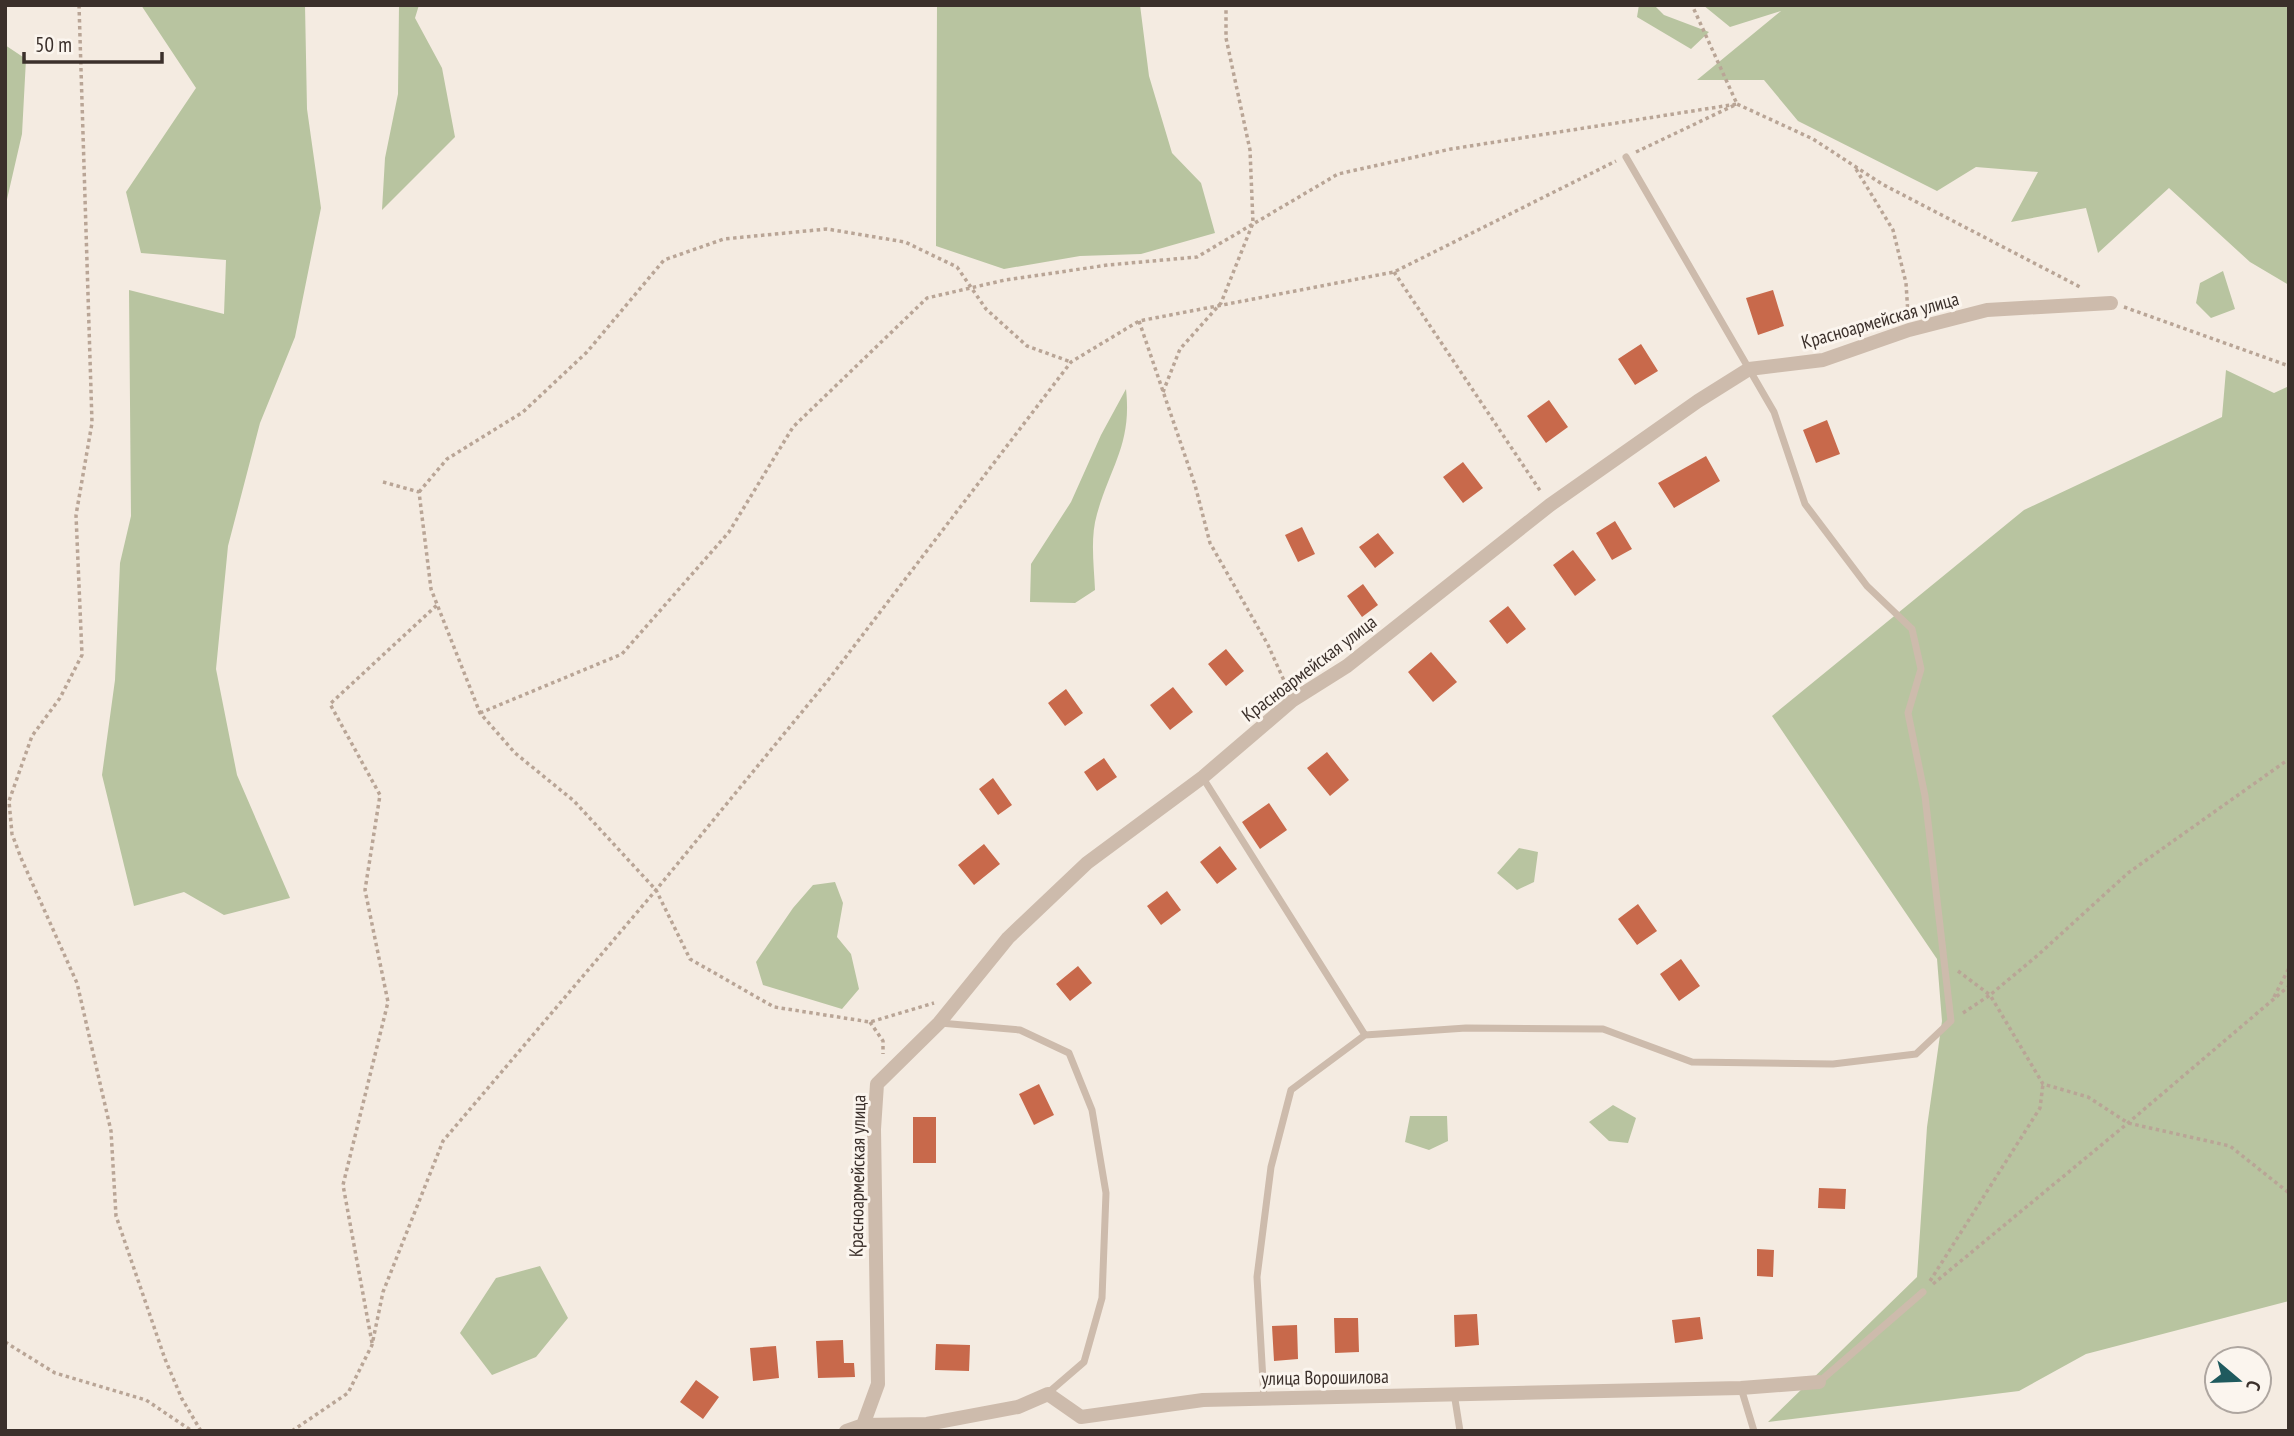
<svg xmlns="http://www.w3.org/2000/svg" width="2294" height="1436" font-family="'PT Sans Narrow',sans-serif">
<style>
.green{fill:#b8c4a0}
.building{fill:#c8694b}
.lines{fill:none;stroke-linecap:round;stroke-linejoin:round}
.path{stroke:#b9a596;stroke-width:3.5;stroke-dasharray:3.5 3.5;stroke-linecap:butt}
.service{stroke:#cdbbac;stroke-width:7}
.minor{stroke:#cdbbac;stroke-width:14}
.labels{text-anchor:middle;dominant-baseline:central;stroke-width:6;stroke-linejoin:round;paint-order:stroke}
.street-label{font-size:19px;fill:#3b302b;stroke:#fbf5ee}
</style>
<rect width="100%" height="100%" fill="#f4ebe1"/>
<path class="green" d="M141,5H305L307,109L321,208L295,337L260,423L228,546L216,669L237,775L290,898L224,915L184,892L134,906L102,775L115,680L120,563L131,516L129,290L224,314L226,260L141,253L126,192L196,88Z
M399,5H419L415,18L442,68L455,137L382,210L385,158L398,94Z
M937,5H1140L1149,76L1172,153L1201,183L1215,233L1141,254L1080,256L1004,269L936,246Z
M1639,5H1654L1664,15L1709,32L1691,49L1637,17Z
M1703,5H2289V285L2250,262L2169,188L2098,253L2086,208L2011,222L2038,172L1976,167L1937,191L1798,121L1764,80H1697L1781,11L1730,27Z
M5,45L26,59L22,134L5,208Z
M2223,271L2235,309L2211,318L2196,303L2200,283Z
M2226,370L2274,393L2289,386V1301L2086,1354L2019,1391L1768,1422L1917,1277L1927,1127L1942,1021L1937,959L1772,716L2024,510L2222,417Z
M1126,389C1132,444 1111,465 1097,514C1090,538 1094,565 1095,590L1075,603L1030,602L1031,564L1071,502L1101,435Z
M1519,848L1538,852L1534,882L1517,890L1497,873Z
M835,882L843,903L837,937L851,954L859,989L842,1009L763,985L756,962L793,908L813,885Z
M1613,1105L1636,1118L1628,1143L1609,1141L1589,1122Z
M1410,1116H1447L1448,1141L1429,1150L1405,1142Z
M540,1266L568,1318L536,1357L492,1375L460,1333L496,1278Z"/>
<path class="building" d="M1773,290L1784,326L1758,335L1746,298Z
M1641,344L1658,371L1635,385L1618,359Z
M1549,400L1568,427L1546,443L1527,416Z
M1827,420L1840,454L1816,463L1803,430Z
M1706,456L1720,481L1674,508L1658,483Z
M1463,462L1483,488L1463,503L1443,477Z
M1615,521L1632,549L1612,560L1596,533Z
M1302,527L1315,554L1298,562L1285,535Z
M1378,533L1394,553L1375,568L1359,547Z
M1573,550L1596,580L1575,596L1553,565Z
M1363,584L1378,605L1362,617L1347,596Z
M1508,606L1526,629L1507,644L1489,621Z
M1226,649L1244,671L1226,686L1208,664Z
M1431,652L1457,682L1433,702L1408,672Z
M1173,687L1193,712L1170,730L1150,705Z
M1066,689L1083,713L1065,726L1048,703Z
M1327,752L1349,780L1330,796L1307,768Z
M1104,758L1117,777L1097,791L1084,772Z
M993,778L1012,805L998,815L979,789Z
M1269,803L1287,830L1260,849L1242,822Z
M984,844L1000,864L974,885L958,865Z
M1220,846L1237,869L1217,884L1200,862Z
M1167,891L1181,910L1161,925L1147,906Z
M1638,904L1657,931L1637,945L1618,919Z
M1681,959L1700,986L1679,1001L1660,974Z
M1078,966L1092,983L1070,1001L1056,984Z
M1039,1084L1054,1115L1034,1125L1019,1094Z
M913,1117H936V1163H913Z
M1819,1188L1846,1189L1845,1209L1818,1208Z
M1757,1249L1774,1250L1773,1277L1757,1276Z
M1477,1314L1479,1345L1455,1347L1454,1315Z
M1700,1317L1703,1339L1675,1343L1672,1320Z
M1334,1318H1358L1359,1352L1335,1353Z
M1297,1325L1298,1359L1274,1361L1272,1326Z
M843,1340L844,1363H854L855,1377L818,1378L816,1341Z
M936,1344L970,1345L969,1371L935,1370Z
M776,1346L779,1378L753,1381L750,1348Z
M696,1380L719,1397L703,1419L680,1402Z"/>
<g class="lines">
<path class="path" d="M79,5L92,423L76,515L82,655L60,698L32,736L9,801L12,834L21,858L77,983L111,1131L116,1216L165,1359L182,1399L201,1431
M1636,152L1737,104L1813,139L1882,184L2082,288
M1856,169L1893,230L1906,283L1908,314
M1394,272L1541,492
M2124,307L2289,366
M1139,321L1195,485L1210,543L1268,645L1286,685
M1163,392L1180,349L1221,303L1253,223L1250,150L1226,38V5
M383,482L419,492L431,589L480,713L515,753L574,801L656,890L690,959L774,1007L870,1022L934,1003
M419,492L447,459L523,412L587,352L664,260L724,239L827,229L905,242L957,267L986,309L1027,346L1071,362
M480,713L622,654L729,532L793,427L927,298L1005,280L1108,265L1197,257L1338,174L1451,149L1737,104L1692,5
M1958,971L1990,995L2038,955L2128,873L2289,759
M2274,997L2289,968
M1963,1013L1990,995L2043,1084L2088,1097L2128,1123L2230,1146L2289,1193
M870,1022L883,1041V1054
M1930,1281L2040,1108L2043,1084
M1933,1284L2128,1123L2289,986
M5,1342L55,1373L146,1400L192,1431
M372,1343L343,1185L388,1002L365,890L380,795L330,704L437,605
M292,1431L348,1393L372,1345L383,1292L443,1141L656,890L829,679L1071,362L1139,321L1394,272L1616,161"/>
<path class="service" d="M1203,778L1365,1035
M940,1023L1020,1030L1069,1053L1092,1110L1106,1193L1102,1298L1084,1362L1048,1393
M1819,1382L1923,1292
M1741,1388L1754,1431
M1454,1393L1460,1431
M1264,1398L1257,1277L1271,1167L1291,1090L1365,1035L1466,1028L1603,1029L1692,1062L1833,1064L1916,1054L1951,1021L1925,796L1908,713L1921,669L1912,629L1867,586L1805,504L1774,412L1626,157"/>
<path class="minor" d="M863,1425L878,1384L874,1129L877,1084L939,1023L1008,938L1087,863L1203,777L1293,700L1347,666L1550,505L1698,401L1749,369L1823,360L1909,330L1987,310L2111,303
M846,1431L863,1425L927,1424L1018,1407L1048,1394L1081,1417L1203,1400L1741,1388L1819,1382"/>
</g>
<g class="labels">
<g class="street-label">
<text transform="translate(1880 320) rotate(-16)">Красноармейская улица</text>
<text transform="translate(1309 668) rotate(-37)">Красноармейская улица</text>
<text transform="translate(857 1176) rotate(-89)">Красноармейская улица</text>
<text transform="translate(1325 1377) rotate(-1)">улица Ворошилова</text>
</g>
</g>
<rect width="2294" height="1436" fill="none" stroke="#3b302b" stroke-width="14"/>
<g transform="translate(2238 1380) rotate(109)"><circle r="33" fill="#fbf5ee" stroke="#aea6a0" stroke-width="2"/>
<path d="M0-5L12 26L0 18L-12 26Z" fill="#1f5a5e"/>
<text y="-10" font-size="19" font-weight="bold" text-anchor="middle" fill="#3b302b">С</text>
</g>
<path d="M24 52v10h138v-10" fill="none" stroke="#3b302b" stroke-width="3.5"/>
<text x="35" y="52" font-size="21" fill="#3b302b" stroke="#fbf5ee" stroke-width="5" paint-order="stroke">50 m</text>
</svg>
